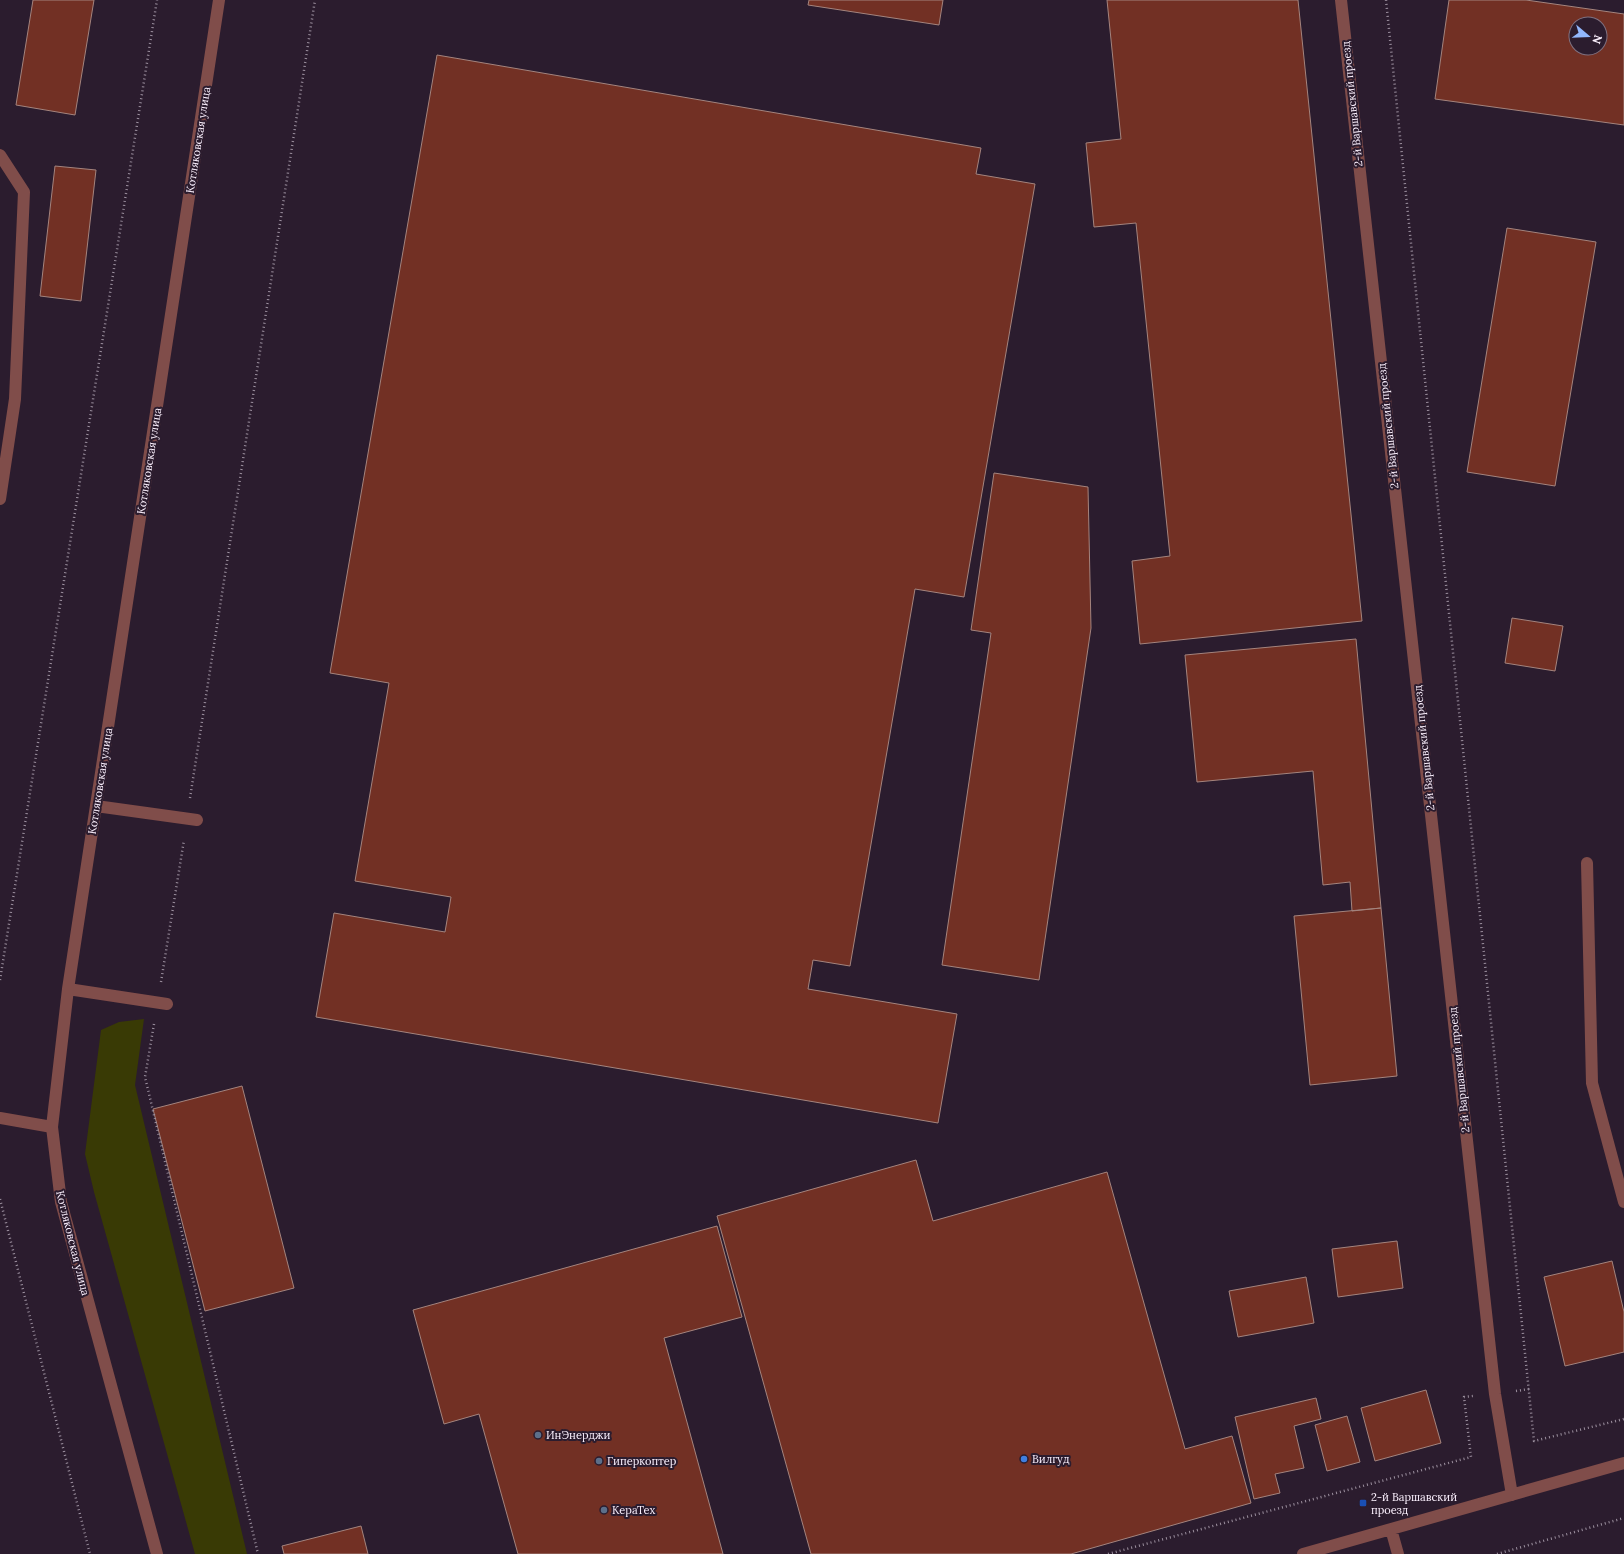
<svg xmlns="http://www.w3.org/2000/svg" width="1624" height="1554" font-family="Lora,serif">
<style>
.green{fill:#393a05}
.building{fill:#723024;stroke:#a4847e;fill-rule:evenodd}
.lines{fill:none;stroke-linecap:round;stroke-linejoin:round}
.path{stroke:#9c909f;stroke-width:2.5;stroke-dasharray:1 3;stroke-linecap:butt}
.minor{stroke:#804d4a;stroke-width:12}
.service-dot{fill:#5c6f8a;stroke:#2b1c2e;stroke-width:1.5}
.shop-dot{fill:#3f7fe0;stroke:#2b1c2e;stroke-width:1.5}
.transit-dot{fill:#1a4fb4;stroke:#2b1c2e;stroke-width:1.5}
.labels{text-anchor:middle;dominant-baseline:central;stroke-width:4;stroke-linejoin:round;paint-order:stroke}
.street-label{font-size:11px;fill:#fcf1fe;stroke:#2b1c2e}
.poi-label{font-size:11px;fill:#fcf1fe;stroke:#2b1c2e;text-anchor:start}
</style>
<rect width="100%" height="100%" fill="#2b1c2e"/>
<path class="green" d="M144,1019L135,1085L247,1554H195L94,1192L85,1154L101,1030L119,1022Z"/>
<path class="building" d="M33,0H94L75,115L16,105Z
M809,0H943L939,25L808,5Z
M1107,0H1298L1362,621L1140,644L1132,561L1170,556L1136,223L1094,227L1086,143L1121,139Z
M1449,0H1526L1624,14V125L1435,99ZM1576,24H1600V48H1576Z
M437,55L981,148L976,174L1035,184L964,597L915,589L850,966L813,960L808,989L957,1014L938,1123L316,1017L334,913L445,932L451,897L355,881L389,683L330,673Z
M55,166L96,170L81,301L40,296Z
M1507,228L1596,242L1555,486L1467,472Z
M994,473L1088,487L1091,628L1039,980L942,965L991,633L971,630Z
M1512,618L1563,626L1555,671L1505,663Z
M1356,639L1381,908L1352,911L1350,882L1323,885L1313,771L1197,782L1185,655Z
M1381,908L1397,1076L1310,1085L1294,916Z
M242,1086L294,1288L205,1311L153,1109Z
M916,1160L933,1221L1107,1172L1185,1449L1232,1436L1251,1503L1071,1554H811L717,1216Z
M717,1226L742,1317L664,1338L723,1554H518L479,1414L444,1424L413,1310Z
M1397,1241L1403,1288L1338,1297L1332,1249Z
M1612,1261L1624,1312V1352L1565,1366L1544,1277Z
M1306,1277L1314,1323L1238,1337L1229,1291Z
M1426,1390L1441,1443L1375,1461L1361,1408Z
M1316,1398L1321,1419L1294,1426L1304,1468L1275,1474L1280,1493L1254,1499L1235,1417Z
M1347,1416L1360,1462L1327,1471L1315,1425Z
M361,1526L368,1554H284L282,1546Z"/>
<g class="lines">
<path class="path" d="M1386,0L1534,1441L1624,1419
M190,798L315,0
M0,980L157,0
M161,982L184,840
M154,1024L145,1077L258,1554
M0,1199L90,1554
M1516,1391L1529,1389
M1108,1554L1471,1457L1464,1397L1473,1396
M1497,1554L1624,1518"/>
<path class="minor" d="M1341,0L1495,1394L1512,1495
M0,155L24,192L15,399L0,499
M96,806L197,820
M1587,863L1592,1083L1624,1202
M68,989L167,1004
M0,1118L52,1127
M1391,1529L1398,1554
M157,1554L61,1202L52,1127L68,989L219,0
M1303,1554L1624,1463"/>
</g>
<g class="service-dot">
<circle cx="538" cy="1435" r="4"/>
<circle cx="599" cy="1461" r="4"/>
<circle cx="604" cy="1510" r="4"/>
</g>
<circle class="shop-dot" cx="1024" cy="1459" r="4"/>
<rect class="transit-dot" x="1359" y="1499" width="8" height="8" rx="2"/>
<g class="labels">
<g class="street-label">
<text transform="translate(1352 104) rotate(-96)">2-й Варшавский проезд</text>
<text transform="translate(198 140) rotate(-81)">Котляковская улица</text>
<text transform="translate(1388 426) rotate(-96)">2-й Варшавский проезд</text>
<text transform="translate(149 461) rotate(-81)">Котляковская улица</text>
<text transform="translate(1424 748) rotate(-96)">2-й Варшавский проезд</text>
<text transform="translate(100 781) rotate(-81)">Котляковская улица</text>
<text transform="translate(1459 1070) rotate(-96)">2-й Варшавский проезд</text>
<text transform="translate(73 1243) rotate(76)">Котляковская улица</text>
</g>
<g class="poi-label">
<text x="546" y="1435">ИнЭнерджи</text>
<text x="1032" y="1459">Вилгуд</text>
<text x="607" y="1461">Гиперкоптер</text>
<text x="1371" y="1497">2-й Варшавский<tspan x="1371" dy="13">проезд</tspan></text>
<text x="612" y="1510">КераТех</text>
</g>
</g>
<g transform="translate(1588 36) rotate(109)"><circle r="19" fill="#2b1c2e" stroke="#7f7181"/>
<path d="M0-3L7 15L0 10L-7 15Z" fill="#92b7fd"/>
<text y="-6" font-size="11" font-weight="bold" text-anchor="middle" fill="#fcf1fe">N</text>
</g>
</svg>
